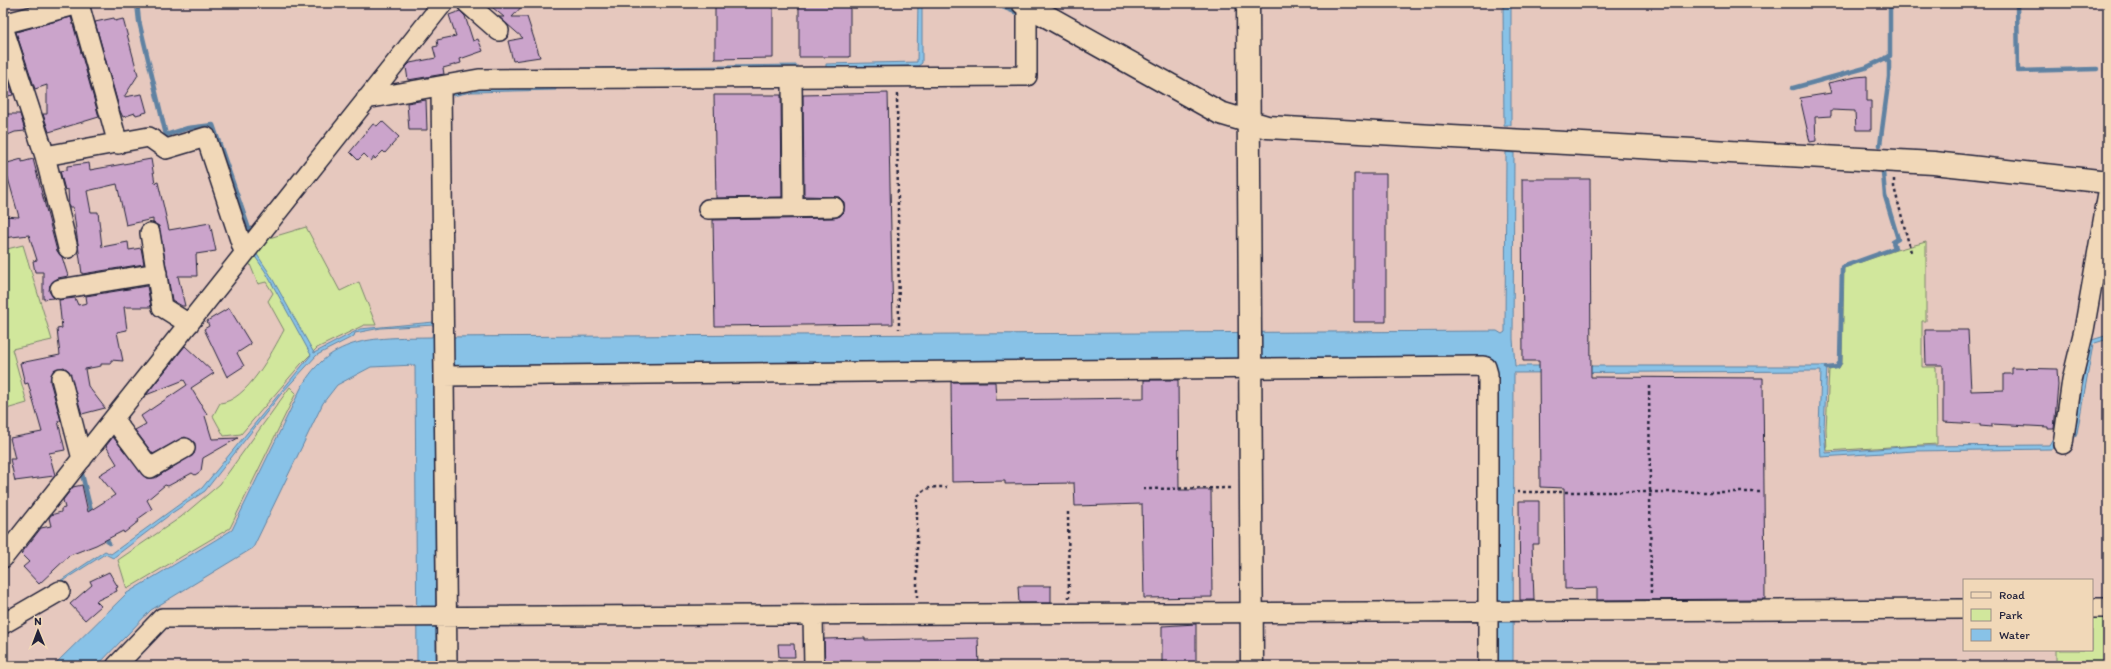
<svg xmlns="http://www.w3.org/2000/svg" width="2111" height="669" font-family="Itim,sans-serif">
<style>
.green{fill:#d1e79c;stroke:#7a846c}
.water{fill:#88c2e7;stroke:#5f82a2}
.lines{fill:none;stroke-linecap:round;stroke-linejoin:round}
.stream{stroke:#5f82a2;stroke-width:4.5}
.building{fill:#cba4cb;stroke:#22223b}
.street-casing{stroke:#22223b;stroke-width:22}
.secondary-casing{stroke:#22223b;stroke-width:25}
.path{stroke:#22223b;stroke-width:2.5;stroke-dasharray:3 3;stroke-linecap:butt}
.street{stroke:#f1d8b8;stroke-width:19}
.secondary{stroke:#f1d8b8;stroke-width:22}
</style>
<rect width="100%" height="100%" fill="#e6c8be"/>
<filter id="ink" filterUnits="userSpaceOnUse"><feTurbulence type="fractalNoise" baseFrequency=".025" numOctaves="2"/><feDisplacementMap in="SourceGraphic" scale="8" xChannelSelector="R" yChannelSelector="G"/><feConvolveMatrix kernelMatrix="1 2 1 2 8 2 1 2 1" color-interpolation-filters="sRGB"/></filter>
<g filter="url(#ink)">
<path class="green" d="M306,227L340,291L359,282L376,325H364L317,348L301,364L241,434L224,436L213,416L220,403C247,401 272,352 284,330L268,301L273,293L266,282L258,284L247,257L266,239Z
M1926,242V321H1922V367H1936L1937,444L1827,451L1826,429L1829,370L1839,368L1842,363L1844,268L1896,250Z
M23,245L52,340L12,349L27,403L3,410V250Z
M290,387L296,393L230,528L127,589L118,560L181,517L220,484Z
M2108,615V666H2056V650H2092V616Z"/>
<path class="water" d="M918,3H922V63L918,66L826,68V64L917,62Z
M1503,3H1511V125H1504Z
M797,65V67L583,70L581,68Z
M555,87L556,90L471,92L453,96L452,94L471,89Z
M437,96L435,337L1497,331L1502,334L1505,332L1506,152L1514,153L1513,339L1515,366H1827L1824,428L1826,453L1914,446L2049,445L2053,438L2071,437L2075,432L2089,345L2092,340L2108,335V339L2095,343L2093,345L2077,433L2074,439H2057L2052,449L1914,451L1821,457L1819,428L1821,371L1514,373L1513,666H1497L1495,366L1270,360L434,366L436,666H417L415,365L371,367L337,385L323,403L253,548L151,610L97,666H53L127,593L232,530L301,388C331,334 378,338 432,337L434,325L381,328L355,333L354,336L317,355L281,394L205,491L172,513L113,558L105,554L4,618L105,551L111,554L202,488L311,355L265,271L254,255L256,253L268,271L314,353L360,329L434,322L432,97Z"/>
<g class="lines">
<path class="stream" d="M137,3L139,21L166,135L188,128L213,125L249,229
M993,3L1017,13
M2017,3L2018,71L2097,69
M1793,88L1865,68L1890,56V3
M1880,145L1889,77V61L1885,58
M1827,368L1837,367L1840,362L1842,267L1895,248L1893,242L1898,239L1885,196L1883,172
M82,474L92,515
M104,535L109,543"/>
</g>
<path class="building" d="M487,3H525L512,17H527L540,57L513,61L508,41L523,38L499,17H504Z
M715,3H773V58L715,59Z
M799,3H850V57H799Z
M460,11L465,16L473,41L478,39L483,51L460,59L461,63L443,68L444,74L408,80L406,67L410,63L436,58L433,47L438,46L437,40L456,36L449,15Z
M71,17L99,117L49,132L43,114H47V85L35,89L16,32Z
M114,18L115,21L123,19L138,75L124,97L142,94L147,112L136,115L135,113L123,117L120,111L95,22Z
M3,63L13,95L3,97Z
M1867,76V101H1871V130H1856L1855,111L1831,110V116L1815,117L1816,141L1810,142L1800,98L1831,93L1828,83L1856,77Z
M888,93L893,324L715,326L713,220L834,218L840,216L844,212V202L839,197L804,196L803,95Z
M714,95H781L782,197L716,198Z
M426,100L427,130H409L407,103Z
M3,114H20L25,131L15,132L3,137Z
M382,121L399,137L385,153L383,151L375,159L374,157L371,161L364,154L358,160L350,152L373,124L377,126Z
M22,159V162L33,159L57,251L62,257L68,276L58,278L50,285L49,291L54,298L43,299V272H35L33,261L37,260L29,235L3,238V216L19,217L4,164Z
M151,159L155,183L158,182L169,230L210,223L216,251L196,254L197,276H178L185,306H182L172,300L159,226L153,223V219L126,225L117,184L87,191L91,212H98L102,247L128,242L129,250L141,248L144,264L82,274L73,207H69L68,189L65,190L60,171L67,170V166L89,163L90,170Z
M1354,174H1386V322H1354Z
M1522,179H1590L1591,377L1763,378L1765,599L1597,600V588L1565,589L1564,488L1540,487L1539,361H1523Z
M147,286L151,307H124L127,330L117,332L123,361L111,360V364H101V366L85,369L88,386L105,408L82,414L69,371L64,367L54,370L51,375L50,381L61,421H58L65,450L49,453L55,475L54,476L15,481L10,459H15L10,438L42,432L28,383L25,384L20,363L60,355L57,329L62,328L59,300L75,298L78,305L87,303L86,296Z
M229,308L251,344L237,353L244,366L227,377L204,329L209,326L207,321Z
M1925,330H1968L1971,391L2004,390V374H2012V368L2057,369L2058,385L2054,429H2048V427L1992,424V427L1980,426V424L1943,422V365H1926Z
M185,346L214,373L191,388L207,414L205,416L212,439L238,438L203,458L201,471L195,475L192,473L168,486L165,485L147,500L152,509L138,519L139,521L124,533L123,531L96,545L70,555L39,584L23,567L29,562L21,554L41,528L51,526L49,518L51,515L61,512V509L65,508L63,500L73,487L82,485L88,512L115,495L99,475L117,464L106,446L113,437L146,478H155L194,454L195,443L185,437L153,454L135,430L146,424L141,416L187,385L184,380L146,395Z
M1144,380H1178L1179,490H1211L1212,597L1144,598L1142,504L1075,506L1074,483L1005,484V481L952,482L951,382H995L996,400L1144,398Z
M1519,501H1539V544H1532L1534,600H1520Z
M109,572L118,587L116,588L117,591L96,601L101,606L85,620L70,604L92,585L90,581Z
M1018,586H1051V603H1019Z
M1196,624V666H1162V626Z
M865,638V640L978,638L979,666H825L824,639Z
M778,644H794L795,657H779Z"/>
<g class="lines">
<g class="street-casing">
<path id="street" d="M467,3L499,31
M3,24L79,4L118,144
M3,27L45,156L149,137L166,149L206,137L244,252
M792,78L793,208
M441,87L447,666
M366,99L479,79L1027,76V5
M45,156L68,248
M708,209L834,207
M150,233L162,307L189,324
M60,289L157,273
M444,376L1483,366L1486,367L1488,374V666
M61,378L82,459
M114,420L150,468L185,448
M2063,444L2072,380L2084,330L2108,193
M3,558L443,3
M2092,608H2108
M813,616L814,666
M3,624L60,591
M116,666L162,618L1964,609"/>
</g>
<g class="secondary-casing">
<path id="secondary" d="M1023,3L1220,113L1267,127L1934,163L2108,182
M1248,3L1252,666"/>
</g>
<path class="path" d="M897,94L899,329
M1894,179V187L1911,252
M1649,386L1651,595
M1143,489L1233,488
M1517,492H1761
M1068,512L1069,598
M917,598V499C923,486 934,487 947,487"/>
<use href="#street" class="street"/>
<use href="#secondary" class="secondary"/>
</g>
</g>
<rect width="2111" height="669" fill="none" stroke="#f1d8b8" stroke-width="16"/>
<rect x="8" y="8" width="2095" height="653" fill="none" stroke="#22223b" stroke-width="1.5" filter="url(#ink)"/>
<rect x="1963" y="579" width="130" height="72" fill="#f1d8b8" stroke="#9e8f86"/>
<rect x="1971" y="592" width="20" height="6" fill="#f1d8b8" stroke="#9e8f86"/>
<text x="1999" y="599" font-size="12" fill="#22223b">Road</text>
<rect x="1971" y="609" width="20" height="12" fill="#d1e79c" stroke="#9e8f86"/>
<text x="1999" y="619" font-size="12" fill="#22223b">Park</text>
<rect x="1971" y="629" width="20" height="12" fill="#88c2e7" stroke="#9e8f86"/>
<text x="1999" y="639" font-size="12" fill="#22223b">Water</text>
<g transform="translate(38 631) rotate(359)" stroke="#f1d8b8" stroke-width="3" paint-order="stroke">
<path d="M0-3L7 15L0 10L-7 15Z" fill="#22223b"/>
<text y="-6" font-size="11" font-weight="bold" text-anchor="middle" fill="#22223b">N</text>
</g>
</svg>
